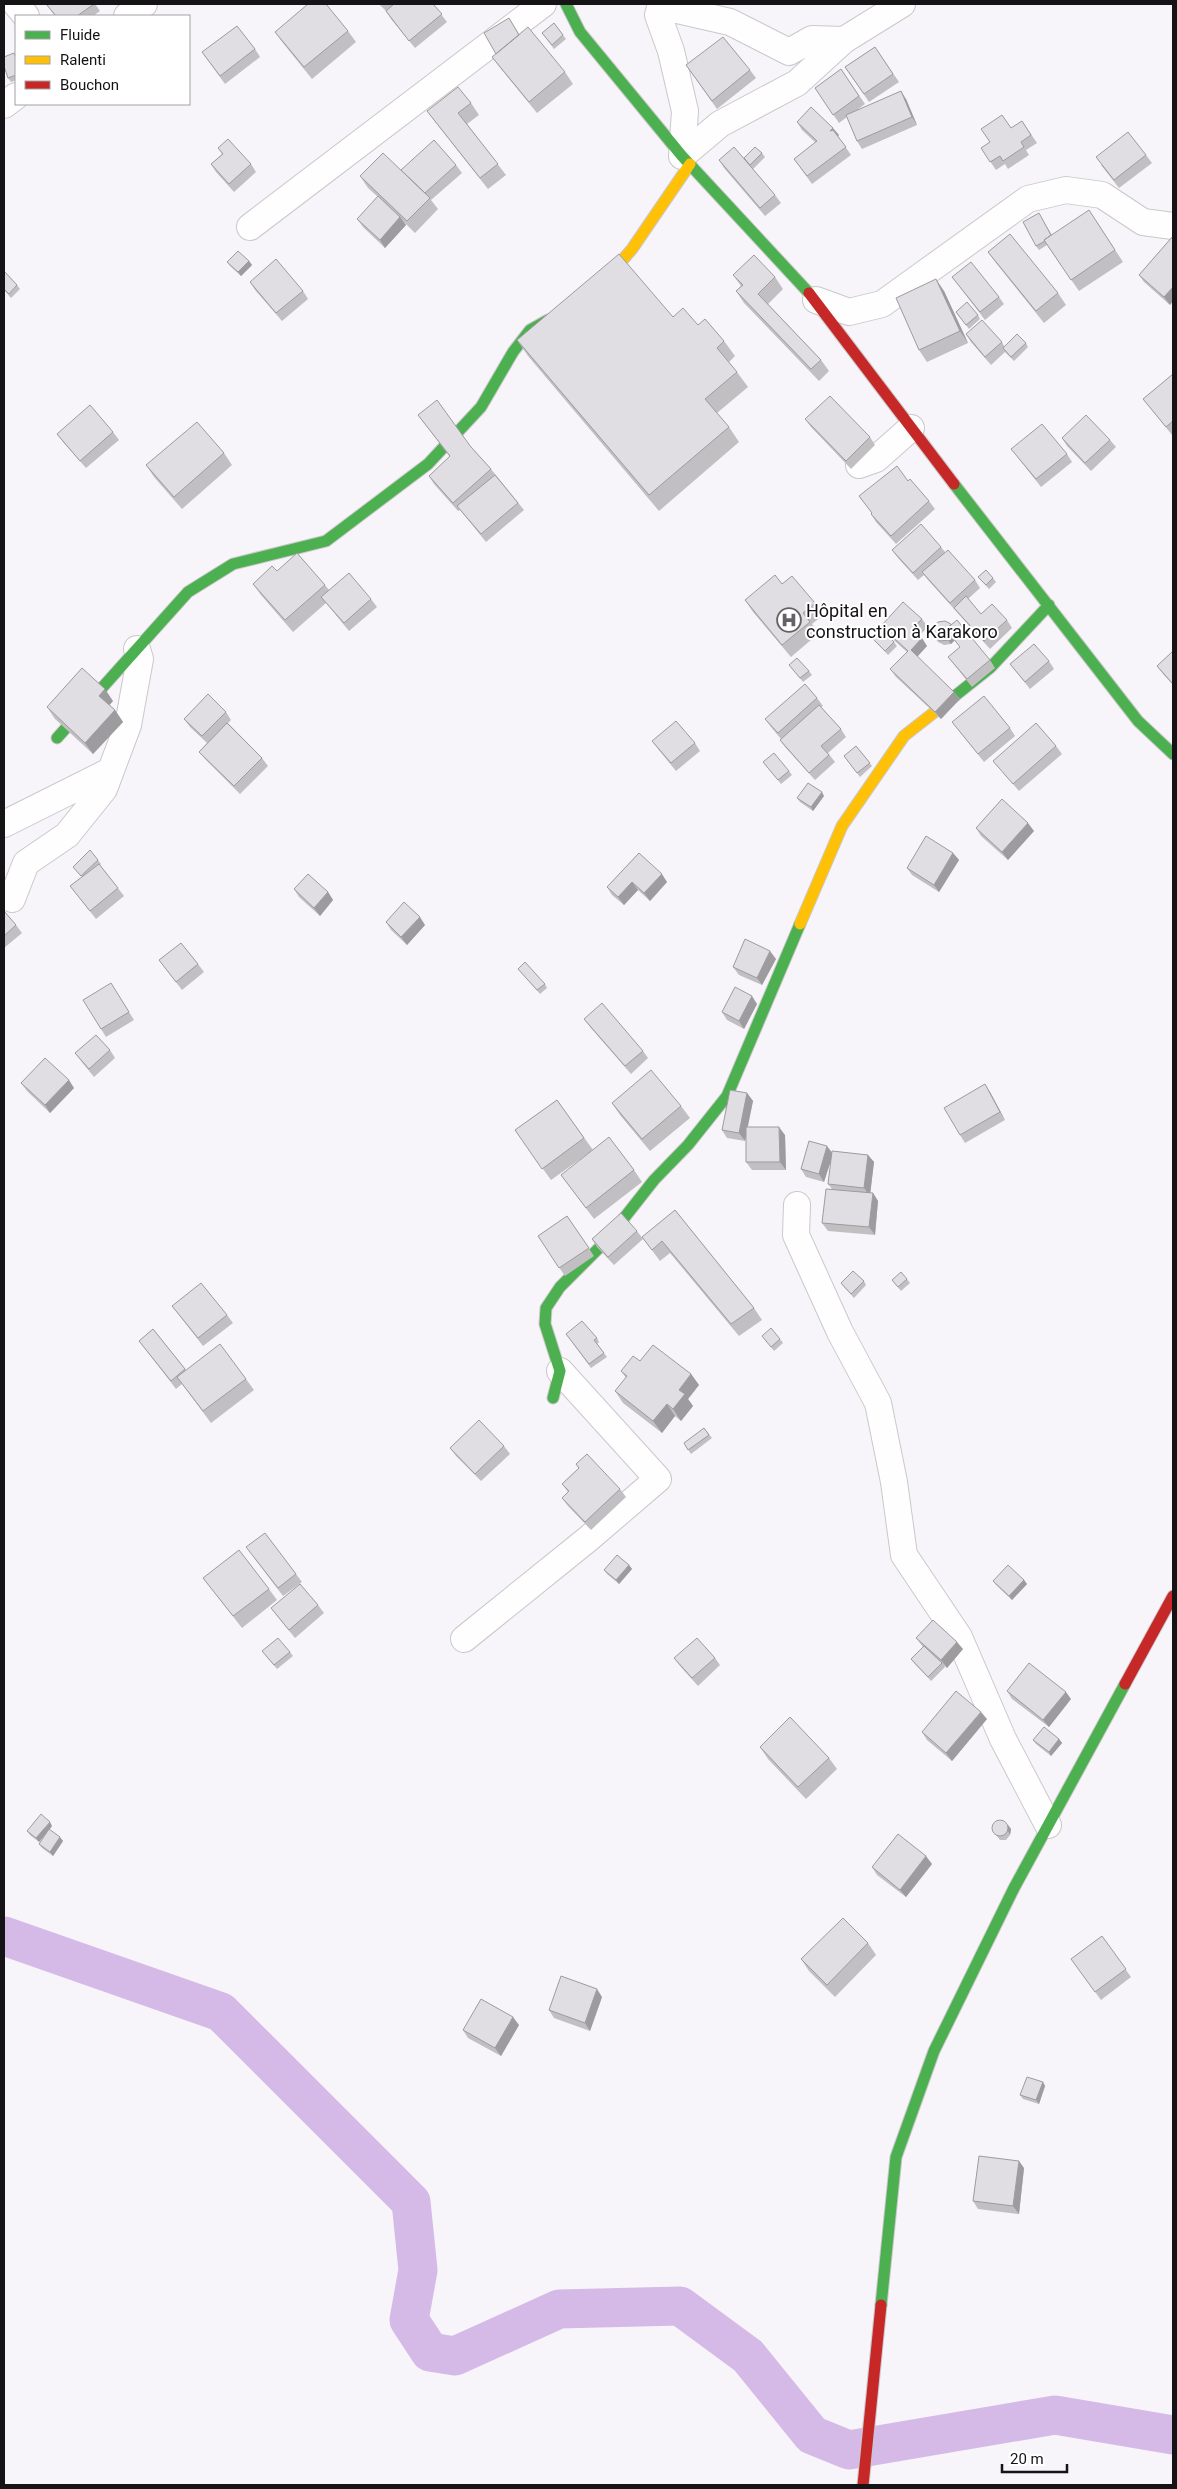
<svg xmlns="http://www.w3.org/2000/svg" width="1177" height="2489" font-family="Roboto,sans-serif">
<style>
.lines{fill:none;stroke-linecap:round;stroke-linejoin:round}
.river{stroke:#d5bae8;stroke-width:39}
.street-casing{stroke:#cac8cb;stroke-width:28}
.fast-casing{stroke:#cac8cb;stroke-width:13}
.slow-casing{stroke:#cac8cb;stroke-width:13}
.jam-casing{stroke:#cac8cb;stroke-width:13}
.street{stroke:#fefefe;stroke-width:26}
.fast{stroke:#4caf50;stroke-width:11}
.slow{stroke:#ffc107;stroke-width:11}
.jam{stroke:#c62828;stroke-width:11}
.wall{fill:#c1bfc2}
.shaded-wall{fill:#9d9b9e}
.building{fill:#e0dee2;stroke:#9d9b9e}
.labels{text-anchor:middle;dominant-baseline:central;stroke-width:4;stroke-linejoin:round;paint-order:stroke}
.poi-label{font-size:18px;fill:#151316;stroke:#fff;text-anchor:start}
</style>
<rect width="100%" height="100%" fill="#f7f5f9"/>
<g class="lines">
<path class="river" d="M4,1936L221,2012L411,2202L418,2270L409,2320L430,2352L455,2356L559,2309L680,2306L748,2356L812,2435L849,2450L1055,2415L1173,2435"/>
<g class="street-casing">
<path id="street" d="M16,4L26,16
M661,4L658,15L671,51L685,111L682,156
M660,6L730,22L789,52L812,39L844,40
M127,16L144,4
M4,105L16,96
M682,156L720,124L797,83L844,40L902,4
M250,227L543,4
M816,300L849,312L882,304L1028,199L1066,190L1102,195L1143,222L1173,226
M859,465L876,459L911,428
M4,824L110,771
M12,899L26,863L67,835L104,789L128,725L140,659L137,649
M797,1205L796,1235L840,1332L878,1403L894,1482L904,1555L959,1637L1003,1739L1048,1825
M464,1639L588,1539L658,1479L560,1371"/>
</g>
<g class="fast-casing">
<path id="fast" d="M566,4L580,32L682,156L809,293
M954,484L1138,721L1173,754
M946,703L990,668L1049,605
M57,738L188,592L233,564L326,541L428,464L481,407L513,352L530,330L548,320
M553,1398L560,1371L545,1324L546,1308L560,1287L606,1241L654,1180L688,1145L727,1096L800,924
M881,2305L896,2157L934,2051L1014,1888L1125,1684"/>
</g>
<g class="slow-casing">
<path id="slow" d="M599,287L632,249L690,164
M800,924L842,826L904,736L946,703"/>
</g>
<g class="jam-casing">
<path id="jam" d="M809,293L954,484
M1125,1684L1173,1596
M863,2485L881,2305"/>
</g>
<use href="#street" class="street"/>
<use href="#fast" class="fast"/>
<use href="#slow" class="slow"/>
<use href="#jam" class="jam"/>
</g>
<path class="wall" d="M46,4H95L100,11L93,16H55Z
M379,4H433L447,22L415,48L391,19L386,11Z
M509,18L519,34L565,72L573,84L537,113L501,69L492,57L496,54Z
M554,23L566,39L554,49L542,33Z
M348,31L356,42L312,79L283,43L275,32Z
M875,47L899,82L869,102L845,67Z
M255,49L260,57L225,84L202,52Z
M16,56V80L11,82L8,78Z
M686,65L750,70L756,78L717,109Z
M841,69L865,104L857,110L906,99L917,125L862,149L857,141L847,117L839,123L815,88Z
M471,103L479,115L467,124L506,175L488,189L436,123L427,111Z
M1022,121L1037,143L1026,150L1029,155L1008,169L1005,164L996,170L981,148Z
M797,122L839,135L838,136L851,155L812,184L794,159L816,143L802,130Z
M218,148L251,164L256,172L234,192L216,172L211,164L222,154Z
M762,153L765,157L753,169L775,195L781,203L765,216L724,168L719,160L744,158Z
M1146,155L1152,163L1119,188L1101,165Z
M456,165L462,173L431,200L438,209L415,233L403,221L406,225L385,248L363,227L357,219L378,197L368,188L360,176L401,170Z
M1041,217L1052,235L1097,222L1123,262L1079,291L1047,245L1039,250L1036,246Z
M1173,236V301L1170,305L1144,282L1139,275Z
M988,252L1058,293L1066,305L1044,323L996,263Z
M249,261L252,265L241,276L230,266L227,262Z
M4,271L17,285L20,289L11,298L4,290Z
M733,275L775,277L783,289L768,304L821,360L829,371L819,381L744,303L736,291L741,286Z
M952,277L999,297L1004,304L985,320Z
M250,282L303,291L308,299L282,321L255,290Z
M944,291L968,343L927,362L919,350Z
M956,312L978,315L980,319L969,329Z
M673,317L698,325L724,341L735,356L729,362L737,372L748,387L717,413L729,427L739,442L659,511L528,356L517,340Z
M966,334L1002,342L1004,346L1026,343L1028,347L1014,361L1005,352L991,365L971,342Z
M1173,374V434L1172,435L1143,399Z
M418,415L471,447L491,469L524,510L486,542L460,510L458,511L434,484L429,476L450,457Z
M805,419L870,437L875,445L851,469L811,427Z
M113,432L119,440L86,468L63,442L57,434Z
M1062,438L1110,440L1116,447L1091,471L1067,446Z
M1011,449L1067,454L1072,462L1041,487Z
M224,453L232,465L182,509L154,477L146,465Z
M908,481L929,501L935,509L896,544L876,522L871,514L872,513L859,496Z
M941,547L945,552L975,580L980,588L968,599L981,614L1007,620L1012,628L990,649L928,580L924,575L918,580L898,558L892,550Z
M277,571L325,585L329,590L371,599L377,607L349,631L326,603L293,632L261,595L253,584Z
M978,577L993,578L996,582L989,589Z
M782,584L815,603L823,615L812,624L818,634L791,657L753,612L745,600Z
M922,619L928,627L919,636L927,646L917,657L954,692L960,699L941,719L896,677L890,669L907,652L887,634L881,626Z
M938,622L990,660L995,668L972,687L948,657L960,647L955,640L951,644L944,645L938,642L935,638Z
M873,639L894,642L897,646L888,655Z
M1173,651V685L1163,674L1157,666Z
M1049,661L1054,669L1030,689L1010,664Z
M789,665L809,671L812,675L803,682Z
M817,698L823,706L821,707L841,729L846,737L828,753L835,762L815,780L785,747L780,740L781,739L771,727L765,719Z
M113,701L109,705L115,710L123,722L93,754L55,719L47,707Z
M226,712L231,720L228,723L262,758L268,766L240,794L205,759L199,752L207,743L190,727L184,719Z
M952,722L1010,728L1015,736L984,762Z
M652,741L695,743L700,751L676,771L658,749Z
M856,746L872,766L860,777L844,756Z
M1056,746L1062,754L1019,791L999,768L993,761Z
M763,762L789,771L792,775L781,784Z
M824,796L813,811L800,802L797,798Z
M976,828L1034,831L1008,860L981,836Z
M639,853L667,882L650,901L638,890L624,905L612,895L607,887Z
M953,853L959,860L939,892L912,875L907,868Z
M98,860L101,864L100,865L124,896L96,919L70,886L82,877L73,867Z
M294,889L328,892L333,900L320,916L299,897Z
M4,911L16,925L22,933L4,948Z
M386,922L425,925L407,945L391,930Z
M776,959L762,985L739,975L733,967Z
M159,960L198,964L204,972L182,990Z
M518,969L545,984L547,988L540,994Z
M116,991L134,1020L106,1037L101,1029Z
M757,1004L744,1029L727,1020L722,1012Z
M584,1019L643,1051L648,1058L631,1074L590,1027Z
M110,1050L115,1058L94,1077L81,1061L75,1053Z
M21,1083L74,1088L50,1113L27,1091Z
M990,1092L1005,1120L965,1143L960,1135Z
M747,1093L753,1101L747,1127L785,1135L786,1170H752L746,1162V1135L745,1141L727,1138L722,1130Z
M557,1100L593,1150L551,1180L515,1130Z
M612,1103L681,1106L690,1118L650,1151L620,1115Z
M832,1152L868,1155L874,1162L870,1193H873L878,1201L875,1235L828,1231L822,1223L832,1189L828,1184L831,1160L824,1182L806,1177L801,1169Z
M634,1170L642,1182L594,1219L561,1175Z
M675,1210L754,1308L762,1320L739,1336L670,1253L660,1261L642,1237Z
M567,1216L594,1256L565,1276L538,1236Z
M637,1231L643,1239L614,1265L597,1247L592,1239Z
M907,1279L910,1283L901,1291L892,1280Z
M864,1281L866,1285L854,1298L844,1287L841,1283Z
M172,1306L227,1315L233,1323L203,1346Z
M153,1329L186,1370L246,1379L254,1390L211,1423L182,1384L176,1389L139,1341Z
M566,1334L597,1338L599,1342L597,1344L607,1357L591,1368Z
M762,1336L780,1339L783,1343L774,1351Z
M640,1361L691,1374L699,1385L688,1399L693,1406L681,1421L675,1416L662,1433L623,1403L615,1391L626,1378L621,1371Z
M704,1428L712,1438L691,1454L684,1443Z
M504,1446L510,1454L481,1481L456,1456L450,1448Z
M579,1468L620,1489L626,1497L591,1530L568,1506L562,1498L568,1492L562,1484Z
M252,1555L296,1574L302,1582L283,1596Z
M629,1565L632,1569L619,1584L607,1574L604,1570Z
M203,1578L269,1589L277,1600L242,1628Z
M1024,1580L1027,1584L1012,1600L996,1585L993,1581Z
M318,1605L324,1613L295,1638L277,1616L271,1608Z
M916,1638L963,1649L947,1668L944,1665L945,1667L931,1681L914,1663L911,1659L923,1647Z
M290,1652L293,1656L277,1669L265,1655Z
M674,1658H715L720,1665L698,1686L680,1666Z
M1007,1691L1071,1699L1049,1727L1012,1699Z
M987,1719L952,1761L927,1740L922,1732Z
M1059,1739L1062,1743L1051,1756L1036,1744L1033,1740Z
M760,1747L829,1758L837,1769L806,1799L768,1759Z
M1008,1825L1011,1829L1010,1835L1006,1840H1000L993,1831Z
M52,1826L49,1830L63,1841L53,1856L42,1848L39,1844L48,1831L39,1842L30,1835L27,1831Z
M932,1864L906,1897L877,1875L872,1867Z
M1102,1936L1131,1977L1101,2000L1071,1959Z
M868,1943L876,1955L835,1997L809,1971L801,1959Z
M602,1997L590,2031L554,2018L549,2010Z
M519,2025L501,2056L468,2038L463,2030Z
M1043,2082L1045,2086L1039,2104L1023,2099L1020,2095Z
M1024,2168L1019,2214L978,2209L973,2201Z"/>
<path class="shaded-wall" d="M901,91L906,99L917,125L912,117Z
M833,128L839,135L835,139L830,131Z
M400,217L406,225L385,248L380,240Z
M249,261L252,265L241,276L238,272Z
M936,279L944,291L968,343L960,331Z
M1173,287V301L1170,305L1164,297Z
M952,637L955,640L951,644L948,640Z
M922,638L927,646L916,658L911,650Z
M105,689L113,701L107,708L99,696Z
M954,692L960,699L941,719L935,712Z
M115,710L123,722L93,754L85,743Z
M822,792L824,796L813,811L811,807Z
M1028,823L1034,831L1008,860L1002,852Z
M953,853L959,860L939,892L934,885Z
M662,874L667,882L650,901L644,893Z
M632,882L638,890L624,905L618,897Z
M328,892L333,900L320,916L314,908Z
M420,917L425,925L407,945L401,937Z
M770,951L776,959L762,985L757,978Z
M752,996L757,1004L744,1029L739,1021Z
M69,1080L74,1088L50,1113L45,1105Z
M985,1084L990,1092L1005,1120L1000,1112Z
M747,1093L753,1101L745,1141L739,1133Z
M779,1127L785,1135L786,1170L780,1162Z
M827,1146L833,1154L824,1182L819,1174Z
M868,1155L874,1162L870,1196L864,1188Z
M873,1193L878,1201L875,1235L869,1227Z
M691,1374L699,1385L688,1399L693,1406L681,1421L673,1409L679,1390Z
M667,1404L675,1416L662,1433L653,1421Z
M629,1565L632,1569L619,1584L616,1580Z
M1024,1580L1027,1584L1012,1600L1009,1596Z
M957,1642L963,1649L947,1668L941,1660Z
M1066,1692L1071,1699L1049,1727L1043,1720Z
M981,1712L987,1719L952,1761L946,1753Z
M1059,1739L1062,1743L1051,1756L1049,1752Z
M50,1822L52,1826L39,1842L36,1838Z
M1008,1825L1011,1829L1010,1835L1008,1831Z
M60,1837L63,1841L53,1856L50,1852Z
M926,1856L932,1864L906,1897L900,1890Z
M597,1989L602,1997L590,2031L585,2023Z
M513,2017L519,2025L501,2056L495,2048Z
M1043,2082L1045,2086L1039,2104L1036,2100Z
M1019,2161L1024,2168L1019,2214L1013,2206Z"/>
<path class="building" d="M46,4H94L77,16H56Z
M308,4H326L348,31L304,67L275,32Z
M394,4H433L442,14L409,41L386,11Z
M509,18L519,35L496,54L484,33Z
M554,23L563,35L552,45L542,33Z
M237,26L255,49L220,76L202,52Z
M528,27L565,72L529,102L492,57Z
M723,37L750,70L712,101L686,65Z
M875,47L893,74L864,94L845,67Z
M14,53L16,58V75L8,78L4,66V57Z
M841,69L859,96L833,115L815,88Z
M458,87L471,103L458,113L498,164L480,178L427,111Z
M901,91L912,117L857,141L846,115Z
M811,107L833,128L830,131L833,130L846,147L807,176L794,159L817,141L797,122Z
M1002,115L1011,128L1022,121L1031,135L1021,142L1024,147L1003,161L1000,156L990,162L981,148L990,142L981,129Z
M1128,132L1146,155L1114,180L1096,157Z
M228,139L251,164L229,184L211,164L223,154L218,148Z
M434,140L456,165L425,193L401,170Z
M734,147L775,195L760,208L719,160Z
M755,147L762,153L750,165L744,158Z
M383,153L430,198L407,221L360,176Z
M378,196L400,217L380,240L357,219Z
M1089,210L1115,250L1071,280L1044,240Z
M1039,213L1051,235L1044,240L1045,241L1036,246L1023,222Z
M1010,234L1058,293L1036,311L988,252Z
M1173,236V287L1164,297L1139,275Z
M238,251L249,261L238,272L227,262Z
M619,254L673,317L683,308L698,325L705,319L724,341L717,348L737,372L705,399L729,427L649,495L517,340Z
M754,255L775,277L758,294L821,360L811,369L736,291L743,285L733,275Z
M276,259L303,291L276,313L250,282Z
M971,262L999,297L980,312L952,277Z
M4,271L17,285L9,294L4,289Z
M936,279L960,331L919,350L896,298Z
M967,302L978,315L966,325L956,312Z
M982,320L1002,342L985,357L966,334Z
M1017,334L1026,343L1011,357L1003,348Z
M1173,374V421L1166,427L1143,399Z
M830,396L870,437L846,461L805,419Z
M437,400L471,447L491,469L453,503L429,476L450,456L418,415Z
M90,405L113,432L80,461L57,434Z
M1086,415L1110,440L1085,463L1062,438Z
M197,422L224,453L174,497L146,465Z
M1042,424L1067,454L1036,479L1011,449Z
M897,466L908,481L910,479L929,501L891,536L871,514L872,513L859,496Z
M495,475L518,503L481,534L457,506Z
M921,524L941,547L913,573L892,550Z
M948,550L975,580L950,603L922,572Z
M297,553L325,585L285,620L253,584L272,566L277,571Z
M986,570L993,578L986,585L978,577Z
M349,573L371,599L344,623L321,597Z
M775,575L782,584L792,576L815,603L803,613L810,622L782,645L745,600Z
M966,596L981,614L992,604L1007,620L984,641L954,608Z
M903,602L922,619L912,629L922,638L911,650L954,692L935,712L890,669L908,651L881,626Z
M957,620L990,660L967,679L948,657L960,647L946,629Z
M945,621L951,624V625L946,629L952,637L948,640L941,641L935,638L933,628L938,622Z
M883,630L894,642L885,651L873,639Z
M1034,644L1049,661L1025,682L1010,664Z
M1173,651V684L1157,666Z
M797,658L809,671L800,678L789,665Z
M82,668L105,689L99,696L115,710L85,743L47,707Z
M805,684L817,698L778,733L765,719Z
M208,694L226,712L202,736L184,719Z
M984,696L1010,728L978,754L952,722Z
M819,705L841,729L821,746L829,755L809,773L780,740Z
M676,721L695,743L671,763L652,741Z
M227,723L262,758L234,786L199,752Z
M1036,723L1056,746L1013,784L993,761Z
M856,746L870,763L857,773L844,756Z
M774,753L789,771L778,780L763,762Z
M808,783L822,792L811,807L797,798Z
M1002,799L1028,823L1002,852L976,828Z
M926,836L953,853L934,885L907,868Z
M90,850L98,860L81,876L73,867Z
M639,853L662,874L644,893L632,882L618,897L607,887Z
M99,864L118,888L90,911L70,886Z
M308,874L328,892L314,908L294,889Z
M404,902L420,917L401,937L386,922Z
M4,911L16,925L4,936Z
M745,939L770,951L757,978L733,967Z
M181,943L198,964L176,982L159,960Z
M525,962L545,984L537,990L518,969Z
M111,983L129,1012L101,1029L83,1000Z
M735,987L752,996L739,1021L722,1012Z
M602,1003L643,1051L625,1066L584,1019Z
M96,1035L110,1050L89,1069L75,1053Z
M45,1058L69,1080L45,1105L21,1083Z
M651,1070L681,1106L642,1139L612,1103Z
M985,1084L1000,1112L960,1135L944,1108Z
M730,1090L747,1093L739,1133L722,1130Z
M557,1100L584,1138L542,1169L515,1130Z
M746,1127H779L780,1162H746Z
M609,1137L634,1170L586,1208L561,1175Z
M809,1141L827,1146L819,1174L801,1169Z
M832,1151L868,1155L864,1188L828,1184Z
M826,1189L873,1193L869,1227L822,1223Z
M675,1210L754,1308L731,1324L662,1241L652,1250L642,1237Z
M621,1213L637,1231L608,1257L592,1239Z
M567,1216L589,1248L559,1268L538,1236Z
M853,1271L864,1281L851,1294L841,1283Z
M901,1272L907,1279L898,1287L892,1280Z
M201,1283L227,1315L198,1338L172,1306Z
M582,1321L597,1338L594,1340L604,1353L589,1364L566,1334Z
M771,1328L780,1339L771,1347L762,1336Z
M153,1329L185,1369L171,1381L139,1341Z
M220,1344L246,1379L203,1411L177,1377Z
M653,1345L691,1374L679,1390L685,1394L673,1409L667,1404L653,1421L615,1391L627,1376L621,1371L633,1356L640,1361Z
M479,1420L504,1446L475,1474L450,1448Z
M704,1428L709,1435L688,1450L684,1443Z
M587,1454L620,1489L585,1522L562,1498L569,1491L562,1484L579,1468L576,1464Z
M265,1533L296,1574L278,1588L246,1547Z
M239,1550L269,1589L233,1616L203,1578Z
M617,1555L629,1565L616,1580L604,1570Z
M1008,1565L1024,1580L1009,1596L993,1581Z
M300,1584L318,1605L289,1630L271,1608Z
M933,1620L957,1642L941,1660L916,1638Z
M278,1638L290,1652L274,1665L262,1651Z
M697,1638L715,1658L692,1678L674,1658Z
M924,1646L942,1663L928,1677L911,1659Z
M1029,1663L1066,1692L1043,1720L1007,1691Z
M956,1691L981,1712L946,1753L922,1732Z
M790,1717L829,1758L798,1787L760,1747Z
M1044,1727L1059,1739L1049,1752L1033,1740Z
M41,1814L50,1822L36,1838L27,1831Z
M992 1828a8 8 0 1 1 16 0a8 8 0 1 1-16 0Z
M49,1829L60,1837L50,1852L39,1844Z
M898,1834L926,1856L900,1890L872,1867Z
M843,1918L868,1943L827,1985L801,1959Z
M1102,1936L1126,1969L1095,1992L1071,1959Z
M561,1976L597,1989L585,2023L549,2010Z
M481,1999L513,2017L495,2048L463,2030Z
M1027,2077L1043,2082L1036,2100L1020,2095Z
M979,2156L1019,2161L1013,2206L973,2201Z"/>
<defs>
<g id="hospital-ring" transform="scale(1.25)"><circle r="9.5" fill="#fff" stroke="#646265" stroke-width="1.5"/><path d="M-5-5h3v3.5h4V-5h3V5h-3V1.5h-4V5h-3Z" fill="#646265"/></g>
</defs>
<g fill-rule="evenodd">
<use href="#hospital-ring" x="789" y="620"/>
</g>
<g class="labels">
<g class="poi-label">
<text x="806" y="610">Hôpital en<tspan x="806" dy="21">construction à Karakoro</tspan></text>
</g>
</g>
<rect width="1177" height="2489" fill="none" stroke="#151316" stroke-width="10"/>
<rect x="15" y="15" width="175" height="90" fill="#ffffff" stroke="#a1a1a2"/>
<rect x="25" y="31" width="25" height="8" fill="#4caf50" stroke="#a1a1a2"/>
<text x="60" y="40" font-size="15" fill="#151316">Fluide</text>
<rect x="25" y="56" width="25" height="8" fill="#ffc107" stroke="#a1a1a2"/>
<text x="60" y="65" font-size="15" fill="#151316">Ralenti</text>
<rect x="25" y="81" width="25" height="8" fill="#c62828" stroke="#a1a1a2"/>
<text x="60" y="90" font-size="15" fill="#151316">Bouchon</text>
<path d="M1002 2464v8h65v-8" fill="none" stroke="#151316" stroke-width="2.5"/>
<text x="1010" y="2464" font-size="15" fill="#151316" stroke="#ffffff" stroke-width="4" paint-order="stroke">20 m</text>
</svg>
